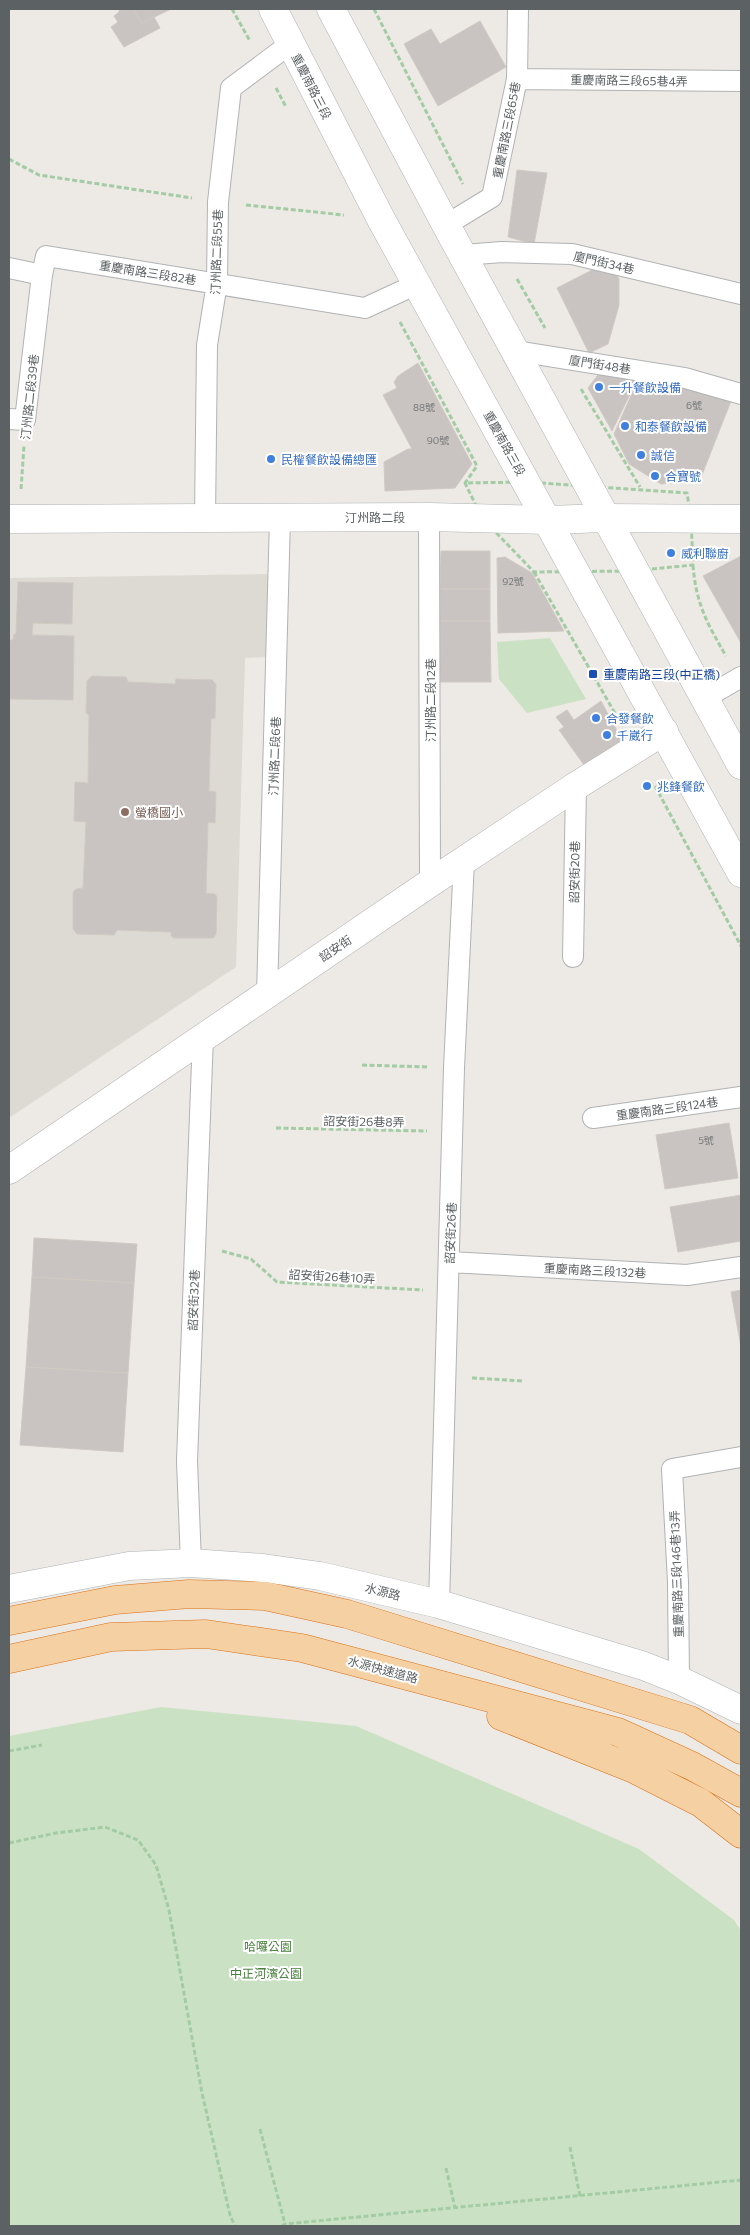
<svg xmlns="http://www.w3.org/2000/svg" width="750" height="2235" font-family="Commissioner,'Noto Sans TC',sans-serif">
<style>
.education{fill:#ddd9d3}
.green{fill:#cae2c3}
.building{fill:#c9c4c1;stroke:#d1cac3}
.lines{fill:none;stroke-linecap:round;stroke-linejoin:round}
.service-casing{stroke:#b0b3b5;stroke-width:22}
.minor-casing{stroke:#b0b3b5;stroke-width:29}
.tertiary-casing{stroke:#b0b3b5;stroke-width:29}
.secondary-casing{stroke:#afb3b6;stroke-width:29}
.trunk-casing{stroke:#db7116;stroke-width:29}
.path{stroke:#a3cca5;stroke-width:3;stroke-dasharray:5 2.5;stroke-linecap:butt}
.service{stroke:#fff;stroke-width:20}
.minor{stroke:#fff;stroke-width:28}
.tertiary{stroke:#fff;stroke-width:28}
.secondary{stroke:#fff;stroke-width:28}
.trunk{stroke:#f4d0a3;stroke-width:28}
.shop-dot{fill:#3f7fe0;stroke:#fff;stroke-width:2}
.transit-dot{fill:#1a4fb4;stroke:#fff;stroke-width:2}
.education-dot{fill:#8d6e63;stroke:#fff;stroke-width:2}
.labels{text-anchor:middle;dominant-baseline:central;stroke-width:4;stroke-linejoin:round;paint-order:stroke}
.number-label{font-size:10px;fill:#777a7a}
.street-label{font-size:12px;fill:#5c6163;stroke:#fff}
.shop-label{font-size:12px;fill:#366cbe;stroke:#fff;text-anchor:start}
.transit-label{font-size:12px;fill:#164399;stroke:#fff;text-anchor:start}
.education-label{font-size:12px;fill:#785e54;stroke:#fff;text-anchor:start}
.park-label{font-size:12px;fill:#4a813e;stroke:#fff}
</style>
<rect width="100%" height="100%" fill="#ede9e4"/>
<path class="education" d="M269,574L266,657L245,658L236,967L9,1118V578Z"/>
<path class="green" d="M550,638L586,699L527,713L499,679L497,642Z
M161,1707L356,1726L639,1849L734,1920L741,1931V2226H9V1736Z"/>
<path class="building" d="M119,9H133L142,23L154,17L160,28L124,47L111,27L118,22L114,16L119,12Z
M133,9H171L142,23Z
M480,21L506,67L438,106L404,44L431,29L440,44Z
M517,170L547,173L534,244L508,237Z
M598,267L615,272L619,279V305L608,344L589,353L557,288Z
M418,363L472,464L455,488L385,491L384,462L408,449H412L383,395L397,388L394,382L398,376Z
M601,371L638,378L612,431L588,388Z
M638,380L688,389L731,401L700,480L661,484L629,464L614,434Z
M441,551H490V589H440Z
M741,556V643L703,576Z
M505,557L532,573L564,631L498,633L497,558Z
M18,582L73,583L72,624L33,623L32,635L74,636L73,700L9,699V640H13L14,634H16Z
M440,589H490V621H440Z
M440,621H490L491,682H440Z
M92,676L126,677L128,682L175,684L176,679L212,680L216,684L215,718L211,719L209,791L216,792L215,823L208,822L206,893L215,894L217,897L216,934L213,938H174L171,936V932L117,930L114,935L77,934L73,929V892L76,889L83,888L86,822L74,821L75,782L88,783L89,715L86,713L87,681Z
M601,701L622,740L584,765L559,730L564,727L556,717L567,710L574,720Z
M729,1123L738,1178L665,1189L656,1135Z
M741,1195V1241L678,1252L670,1207Z
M34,1238L137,1244L134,1283L32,1277Z
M32,1277L134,1283L128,1373L26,1367Z
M741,1290V1347L731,1292Z
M26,1367L128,1373L123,1452L20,1445Z"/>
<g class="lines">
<g class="service-casing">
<path id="service" d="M517,79L741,81
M446,225L492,197L517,79L518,9
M463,255L502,252L572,254L741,294
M9,268L42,275L46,256L365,308L417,284
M516,351L685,378L741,394
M9,419L25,420L42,275
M429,517L430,883
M205,519L207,345L217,283L218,202L231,88L290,44
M705,698L741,677
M573,957L576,786
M267,995L280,518
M593,1118L741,1097
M449,1262L687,1275L741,1267
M191,1563L187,1461L203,1036
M439,1604L454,1068L464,861
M679,1680L678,1582L672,1469L741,1457"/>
</g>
<g class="minor-casing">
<path id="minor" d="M9,1170L430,883L576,786L664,731"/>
</g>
<g class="tertiary-casing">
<path id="tertiary" d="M9,519L429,517L548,520L606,518L741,519"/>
</g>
<g class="secondary-casing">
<path id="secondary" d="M273,9L382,221L741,873
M331,9L446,225L741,765
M9,1589L129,1566L191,1563L263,1568L320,1576L439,1604L644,1666L679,1680L741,1710"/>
</g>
<g class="trunk-casing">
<path id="trunk" d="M9,1621L115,1600L189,1594L265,1596L347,1614L690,1720L741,1750
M9,1659L111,1637L206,1634L302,1648L618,1732L692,1766L741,1793
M501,1716L634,1769L701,1803L741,1834"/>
</g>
<path class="path" d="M232,9L250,41
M374,9L463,184
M276,88L286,107
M9,159L39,175L192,198
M246,205L344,215
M517,279L545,328
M400,322L477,466L465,483
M581,389L640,487
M526,482L687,493L691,518L693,565L633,571L534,572L482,518L465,483Z
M21,489L24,446
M693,565C696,604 707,623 726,656
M534,572L620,722
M655,786L741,946
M362,1065L428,1067
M276,1128L427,1131
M222,1251L251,1259L277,1282L423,1290
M472,1378L524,1381
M9,1751L42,1745
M9,1843L56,1833L105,1827L138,1840L156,1865L169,1910L202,2093L230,2215L235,2226
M260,2129L285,2224
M570,2147L580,2196
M446,2168L455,2208
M282,2226L285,2224L741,2180"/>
<use href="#service" class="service"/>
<use href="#minor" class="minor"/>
<use href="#tertiary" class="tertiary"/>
<use href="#secondary" class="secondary"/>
<use href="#trunk" class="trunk"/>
</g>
<g class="shop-dot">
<circle cx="599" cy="387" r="5"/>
<circle cx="625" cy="426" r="5"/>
<circle cx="641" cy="455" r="5"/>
<circle cx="271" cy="459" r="5"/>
<circle cx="655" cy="476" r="5"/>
<circle cx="671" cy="553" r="5"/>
<circle cx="596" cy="718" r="5"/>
<circle cx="607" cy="735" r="5"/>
<circle cx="647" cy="786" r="5"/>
</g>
<rect class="transit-dot" x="588" y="669" width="10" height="10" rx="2.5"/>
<circle class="education-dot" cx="125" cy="812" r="5"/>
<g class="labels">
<g class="number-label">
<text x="694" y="405">6號</text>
<text x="424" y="407">88號</text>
<text x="438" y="440">90號</text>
<text x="513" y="581">92號</text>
<text x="706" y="1140">5號</text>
</g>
<g class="street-label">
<text transform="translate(629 80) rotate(1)">重慶南路三段65巷4弄</text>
<text transform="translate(312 86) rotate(63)">重慶南路三段</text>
<text transform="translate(506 130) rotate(-79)">重慶南路三段65巷</text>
<text transform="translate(216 252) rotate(-88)">汀州路二段55巷</text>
<text transform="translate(604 262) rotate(13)">廈門街34巷</text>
<text transform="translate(148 272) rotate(9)">重慶南路三段82巷</text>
<text transform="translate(600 364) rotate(9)">廈門街48巷</text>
<text transform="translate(29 397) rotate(-84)">汀州路二段39巷</text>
<text transform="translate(505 443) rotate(61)">重慶南路三段</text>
<text x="375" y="517">汀州路二段</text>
<text transform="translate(430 700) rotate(-90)">汀州路二段12巷</text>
<text transform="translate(274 756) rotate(-88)">汀州路二段6巷</text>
<text transform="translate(574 872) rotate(-89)">詔安街20巷</text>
<text transform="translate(335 948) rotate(-34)">詔安街</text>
<text transform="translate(667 1108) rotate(-8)">重慶南路三段124巷</text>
<text transform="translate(364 1121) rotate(1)">詔安街26巷8弄</text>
<text transform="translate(450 1233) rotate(-88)">詔安街26巷</text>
<text transform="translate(595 1270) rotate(3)">重慶南路三段132巷</text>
<text transform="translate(332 1276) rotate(3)">詔安街26巷10弄</text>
<text transform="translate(193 1300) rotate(-88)">詔安街32巷</text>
<text transform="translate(676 1574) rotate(-92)">重慶南路三段146巷13弄</text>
<text transform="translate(383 1591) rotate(14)">水源路</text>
<text transform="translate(383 1669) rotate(15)">水源快速道路</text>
</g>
<g class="shop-label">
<text x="609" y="387">一升餐飲設備</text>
<text x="635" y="426">和泰餐飲設備</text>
<text x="651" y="455">誠信</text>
<text x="281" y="459">民權餐飲設備總匯</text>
<text x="665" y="476">合寶號</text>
<text x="681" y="553">威利聯廚</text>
<text x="606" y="718">合發餐飲</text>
<text x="617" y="735">千崴行</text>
<text x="657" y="786">兆鋒餐飲</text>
</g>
<g class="transit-label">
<text x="603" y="674">重慶南路三段(中正橋)</text>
</g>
<g class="education-label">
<text x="135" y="812">螢橋國小</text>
</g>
<g class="park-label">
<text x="268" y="1946">哈囉公園</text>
<text x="266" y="1973">中正河濱公園</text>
</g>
</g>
<rect width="750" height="2235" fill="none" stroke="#5c6163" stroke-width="20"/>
</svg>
